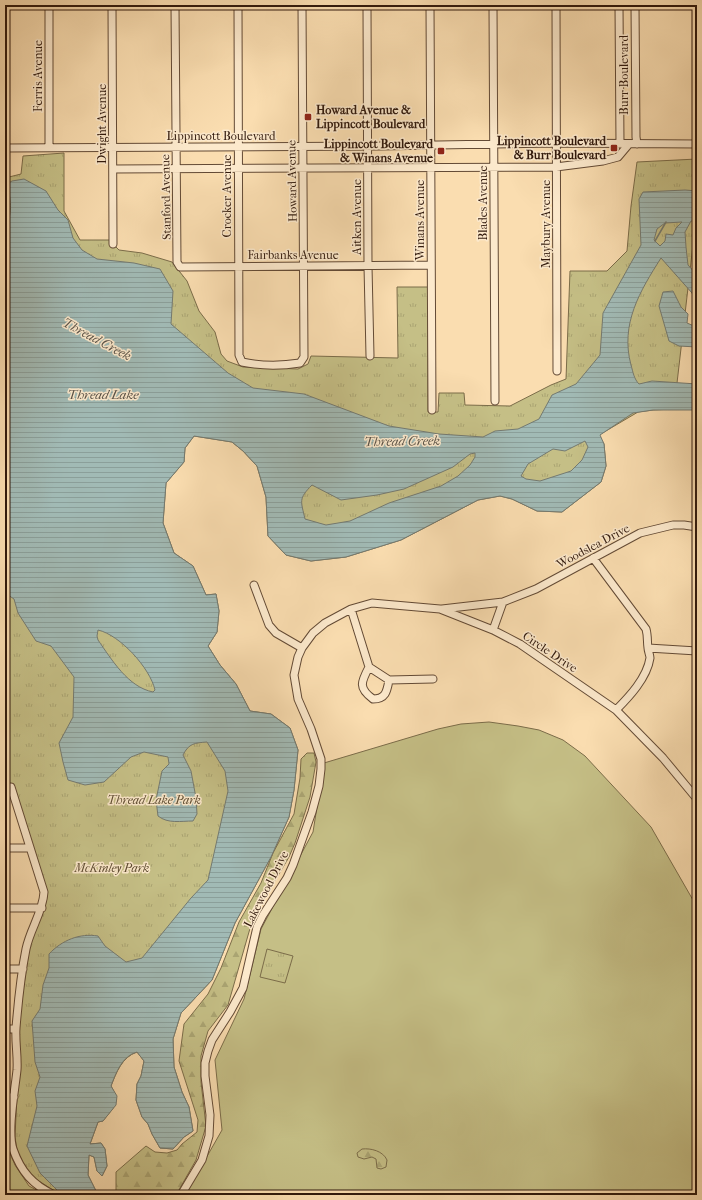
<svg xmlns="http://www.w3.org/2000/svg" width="702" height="1200" font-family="'IM FELL French Canon',serif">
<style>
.grass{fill:#c5bf86;stroke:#7b6c49}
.forest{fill:url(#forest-firs);stroke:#7b6c49}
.park{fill:url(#park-tufts);stroke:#7b6c49}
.water{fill:url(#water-rules);stroke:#747a71;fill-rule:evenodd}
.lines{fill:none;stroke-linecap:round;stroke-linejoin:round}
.stream{stroke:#747a71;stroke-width:1.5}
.minor-casing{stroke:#634a35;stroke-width:9}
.minor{stroke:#fce9cc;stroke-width:7}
.poi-dot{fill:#8f2418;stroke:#fce9cc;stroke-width:1.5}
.labels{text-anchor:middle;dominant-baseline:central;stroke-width:3;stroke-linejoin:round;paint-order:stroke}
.street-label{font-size:12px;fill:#31190c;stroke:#fce9cc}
.poi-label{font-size:12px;font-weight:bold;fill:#31190c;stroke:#fce9cc;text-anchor:end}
.park-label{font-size:12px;font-style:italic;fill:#5d4b31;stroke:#fce9cc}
.water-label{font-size:13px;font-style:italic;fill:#585147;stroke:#fce9cc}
</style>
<defs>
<pattern id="forest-firs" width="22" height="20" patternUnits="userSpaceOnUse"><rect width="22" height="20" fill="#c5bf86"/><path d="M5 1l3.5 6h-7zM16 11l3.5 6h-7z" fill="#aaa472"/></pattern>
<pattern id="park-tufts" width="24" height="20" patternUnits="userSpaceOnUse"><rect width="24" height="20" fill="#c5bf86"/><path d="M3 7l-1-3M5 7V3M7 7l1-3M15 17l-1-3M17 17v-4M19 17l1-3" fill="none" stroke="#aaa472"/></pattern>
<pattern id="water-rules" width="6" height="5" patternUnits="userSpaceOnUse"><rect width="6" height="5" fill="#a1bab5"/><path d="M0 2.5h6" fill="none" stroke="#8b9f9a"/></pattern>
</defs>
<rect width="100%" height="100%" fill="#faddb0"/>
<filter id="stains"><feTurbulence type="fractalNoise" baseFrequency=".005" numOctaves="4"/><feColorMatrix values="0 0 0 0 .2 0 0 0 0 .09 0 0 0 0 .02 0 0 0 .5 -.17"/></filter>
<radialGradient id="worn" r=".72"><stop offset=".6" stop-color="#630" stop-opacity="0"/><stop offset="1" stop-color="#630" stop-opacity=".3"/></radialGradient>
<path class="grass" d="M489,722L518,726L539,730L563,740L585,756L651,827L697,907V1183L690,1195H185L222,1130L215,1060L244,999L261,929L313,832L324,763L438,729L461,724Z
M5,1136L9,1151L15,1165L29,1186L46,1195H5Z"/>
<path class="forest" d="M307,753H314L316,762L310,797L295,843L289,857L253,918L228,1005L208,1031L201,1056V1082L206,1126L196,1160L176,1195H116V1172L146,1146L155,1152L167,1153L177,1150L182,1144L197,1132L198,1120L179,1061L184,1024L208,994L221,968L239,922L261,883L273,853L294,814L300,778L301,759Z
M362,1149C371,1148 383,1151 387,1160L386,1167L381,1169L377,1168L376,1159L372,1157L364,1159L358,1157L357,1153Z"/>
<path class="park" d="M64,153V211L80,240H109L119,250L142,253L172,262L187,281L199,311L215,332L221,354L227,361L243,367L273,368L298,369L308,364L311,356L398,358L397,287H428V412H438L439,393H464L465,405L510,406L551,385L566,379L570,271H607L627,251L631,206L637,162L697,159V236H694L674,409L653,410L638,412L599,435L604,444L606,466L601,482L562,512L537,511L512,499L500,496L478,500L401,540L346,557L311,561L286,555L268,536L266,497L257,466L243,451L232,442L194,436L185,448L184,462L166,483L163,523L174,553L193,566L206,595L216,594L219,611L217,632L208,646L220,665L236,684L250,711L271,714L290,728L298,750L294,790L289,817L271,857L235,923L212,980L181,1013L173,1039L174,1067L182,1092L189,1107L193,1131L184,1137L173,1149L160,1148L152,1134L148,1124L142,1117L136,1100L137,1084L141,1076L144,1061L137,1052C122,1057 116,1073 111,1086C121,1104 114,1106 103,1121L98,1122L90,1144L101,1143L105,1149L107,1166L102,1176L97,1171L94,1157L89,1155L88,1175L98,1195H61L34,1178L25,1167L17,1150L15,1137L18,1073L19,1018L30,944L45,907L47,896L14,785H5V211L7,206L5,178L21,174L23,156Z
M267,949L293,956L285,983L260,977Z"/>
<path class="water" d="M24,179L46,191L58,210L68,220L73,238L82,250L97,259L134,263L160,269L173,291L171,324L228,373L253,388L304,394L389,426L439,434L483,437L495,431L518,429L539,419L552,395L576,384L600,355L603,313L641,245L639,199L643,192L685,190L697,191V221H691L685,232L686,247L688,265L697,275V307L692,293L661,258C640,291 620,324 631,365C633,372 634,379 639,384L652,381L697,384V410H653L633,413L600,435L604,444L606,466L601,482L562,512L537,511L512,499L500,496L478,500L401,540L346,557L311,561L286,555L268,536L266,497L257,466L243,451L232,442L194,436L185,448L184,462L166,483L163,523L174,553L193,566L206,595L216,594L219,611L217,632L208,646L220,665L236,684L250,711L271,714L290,728L298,750L294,790L289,817L271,857L235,923L212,980L181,1013L173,1039L174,1067L182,1092L189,1107L193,1131L184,1137L173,1149L160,1148L152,1134L148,1124L142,1117L136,1100L137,1084L141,1076L144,1061L137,1052C122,1056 116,1073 111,1086L117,1096L116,1105L103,1121L98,1122L90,1144L101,1143L105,1149L107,1166L102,1176L97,1171L94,1157L89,1155L88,1175L98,1195H63L60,1193L40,1173L27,1146L37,1106L35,1091L40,1077L35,1062L32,1021L40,1009L43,985L49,968V954C62,940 80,933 98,936L105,946L126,962L142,958L191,898L208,880L228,791L225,771L207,742C195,743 189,743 183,755L191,771L196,798L197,814L193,821C181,821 168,824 158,816L156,800L162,771L169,764L168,757L144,752L131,757L104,782L85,785L68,780L63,762L59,743L73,717L74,677L51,646L36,641L18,613L14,599L5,593V225C14,214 10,197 7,184L12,181ZM682,222L676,228L673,235L666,234L665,241L660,246L654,240L657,229L665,223ZM585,441L588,447L582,460L571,471L540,481L526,479L521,476L528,464L553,449L565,451ZM475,453V457L470,465L458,476L441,486L389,503L350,521L326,525L305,519C301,501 298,499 312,485L341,500L377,495L404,489L453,467L470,454ZM98,630C120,635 150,668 155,690L153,692C128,687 112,660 98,640L97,636Z
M673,291L681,307L688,314L687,323L694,326L697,325V347L679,346L669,341L659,306L663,292Z"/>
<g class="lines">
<path class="stream" d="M655,241L666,222"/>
<g class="minor-casing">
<path id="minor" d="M49,5V147
M112,5L113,244
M175,5L177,262L180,267L431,265
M238,5L239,355L242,362C261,366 281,366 300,363L304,357L302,5
M367,5L368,266L370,356
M430,5L432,410
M493,5L495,401
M556,5L557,371
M619,5L620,144
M635,5L636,137L637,144
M5,148L380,146L556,143L697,144
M113,169L556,167L603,161L618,157L629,144
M593,558L646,629C648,636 647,642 648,648C648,651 650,655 650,658C647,678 629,697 616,710
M254,585L269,625L276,633L302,648
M351,609L369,667C361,682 358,688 373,699C386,699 387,691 389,680
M442,609L503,602L536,589L640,533L673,525H684L697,527
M493,630L503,602
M648,648L697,651
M369,667L389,680L433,679
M5,787H11L44,892C43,912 30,929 26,949C21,974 18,1003 16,1028C15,1042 18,1056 17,1070C15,1090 7,1131 13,1149C21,1172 33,1185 54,1195
M5,848H29
M5,908H42
M5,969H23
M5,1029H16
M5,1097H14
M181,1195L202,1160L209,1136L210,1115L205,1076V1063L208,1051L212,1040L230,1012L243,988L257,927L263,915L287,878L293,865L312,812L319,786L321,769V759L311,729L298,699L294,675L298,657L302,648L313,633L325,623L351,609L372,603L383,604L440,609L493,630L520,644L616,710L663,758L697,799"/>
</g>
<use href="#minor" class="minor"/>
</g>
<g class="poi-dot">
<rect x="304" y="113" width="8" height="8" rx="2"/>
<rect x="610" y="144" width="8" height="8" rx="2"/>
<rect x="437" y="147" width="8" height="8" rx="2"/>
</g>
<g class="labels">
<g class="street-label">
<text transform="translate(624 75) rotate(-90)">Burr Boulevard</text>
<text transform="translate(38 76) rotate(-90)">Ferris Avenue</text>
<text transform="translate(102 124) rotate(-90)">Dwight Avenue</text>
<text x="221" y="136">Lippincott Boulevard</text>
<text transform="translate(292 181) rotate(-91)">Howard Avenue</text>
<text transform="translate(227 196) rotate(-90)">Crocker Avenue</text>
<text transform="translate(166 197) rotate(-91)">Stanford Avenue</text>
<text transform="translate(483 203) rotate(-90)">Blades Avenue</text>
<text transform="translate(357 217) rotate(-90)">Aitken Avenue</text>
<text transform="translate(420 220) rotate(-90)">Winans Avenue</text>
<text transform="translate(546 224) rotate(-90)">Maybury Avenue</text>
<text x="293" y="255">Fairbanks Avenue</text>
<text transform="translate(593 546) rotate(-28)">Woodslea Drive</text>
<text transform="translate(550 652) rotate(34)">Circle Drive</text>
<text transform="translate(266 889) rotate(-63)">Lakewood Drive</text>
</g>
<g class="poi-label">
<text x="316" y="110" text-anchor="start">Howard Avenue &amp;<tspan x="316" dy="14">Lippincott Boulevard</tspan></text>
<text x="606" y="141">Lippincott Boulevard<tspan x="606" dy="14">&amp; Burr Boulevard</tspan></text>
<text x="433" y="144">Lippincott Boulevard<tspan x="433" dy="14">&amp; Winans Avenue</tspan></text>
</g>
<g class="park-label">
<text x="154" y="800">Thread Lake Park</text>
<text x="112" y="868">McKinley Park</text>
</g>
<g class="water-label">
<text transform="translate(97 339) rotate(28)">Thread Creek</text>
<text x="103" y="394">Thread Lake</text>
<text transform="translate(402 441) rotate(-1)">Thread Creek</text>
</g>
</g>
<rect width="702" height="1200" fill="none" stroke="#faddb0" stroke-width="20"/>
<rect x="6" y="6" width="690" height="1188" fill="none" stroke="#31190c" stroke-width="2"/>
<rect x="10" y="10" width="682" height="1180" fill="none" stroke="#31190c"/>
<rect width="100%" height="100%" filter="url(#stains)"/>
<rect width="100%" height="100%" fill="url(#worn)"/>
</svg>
